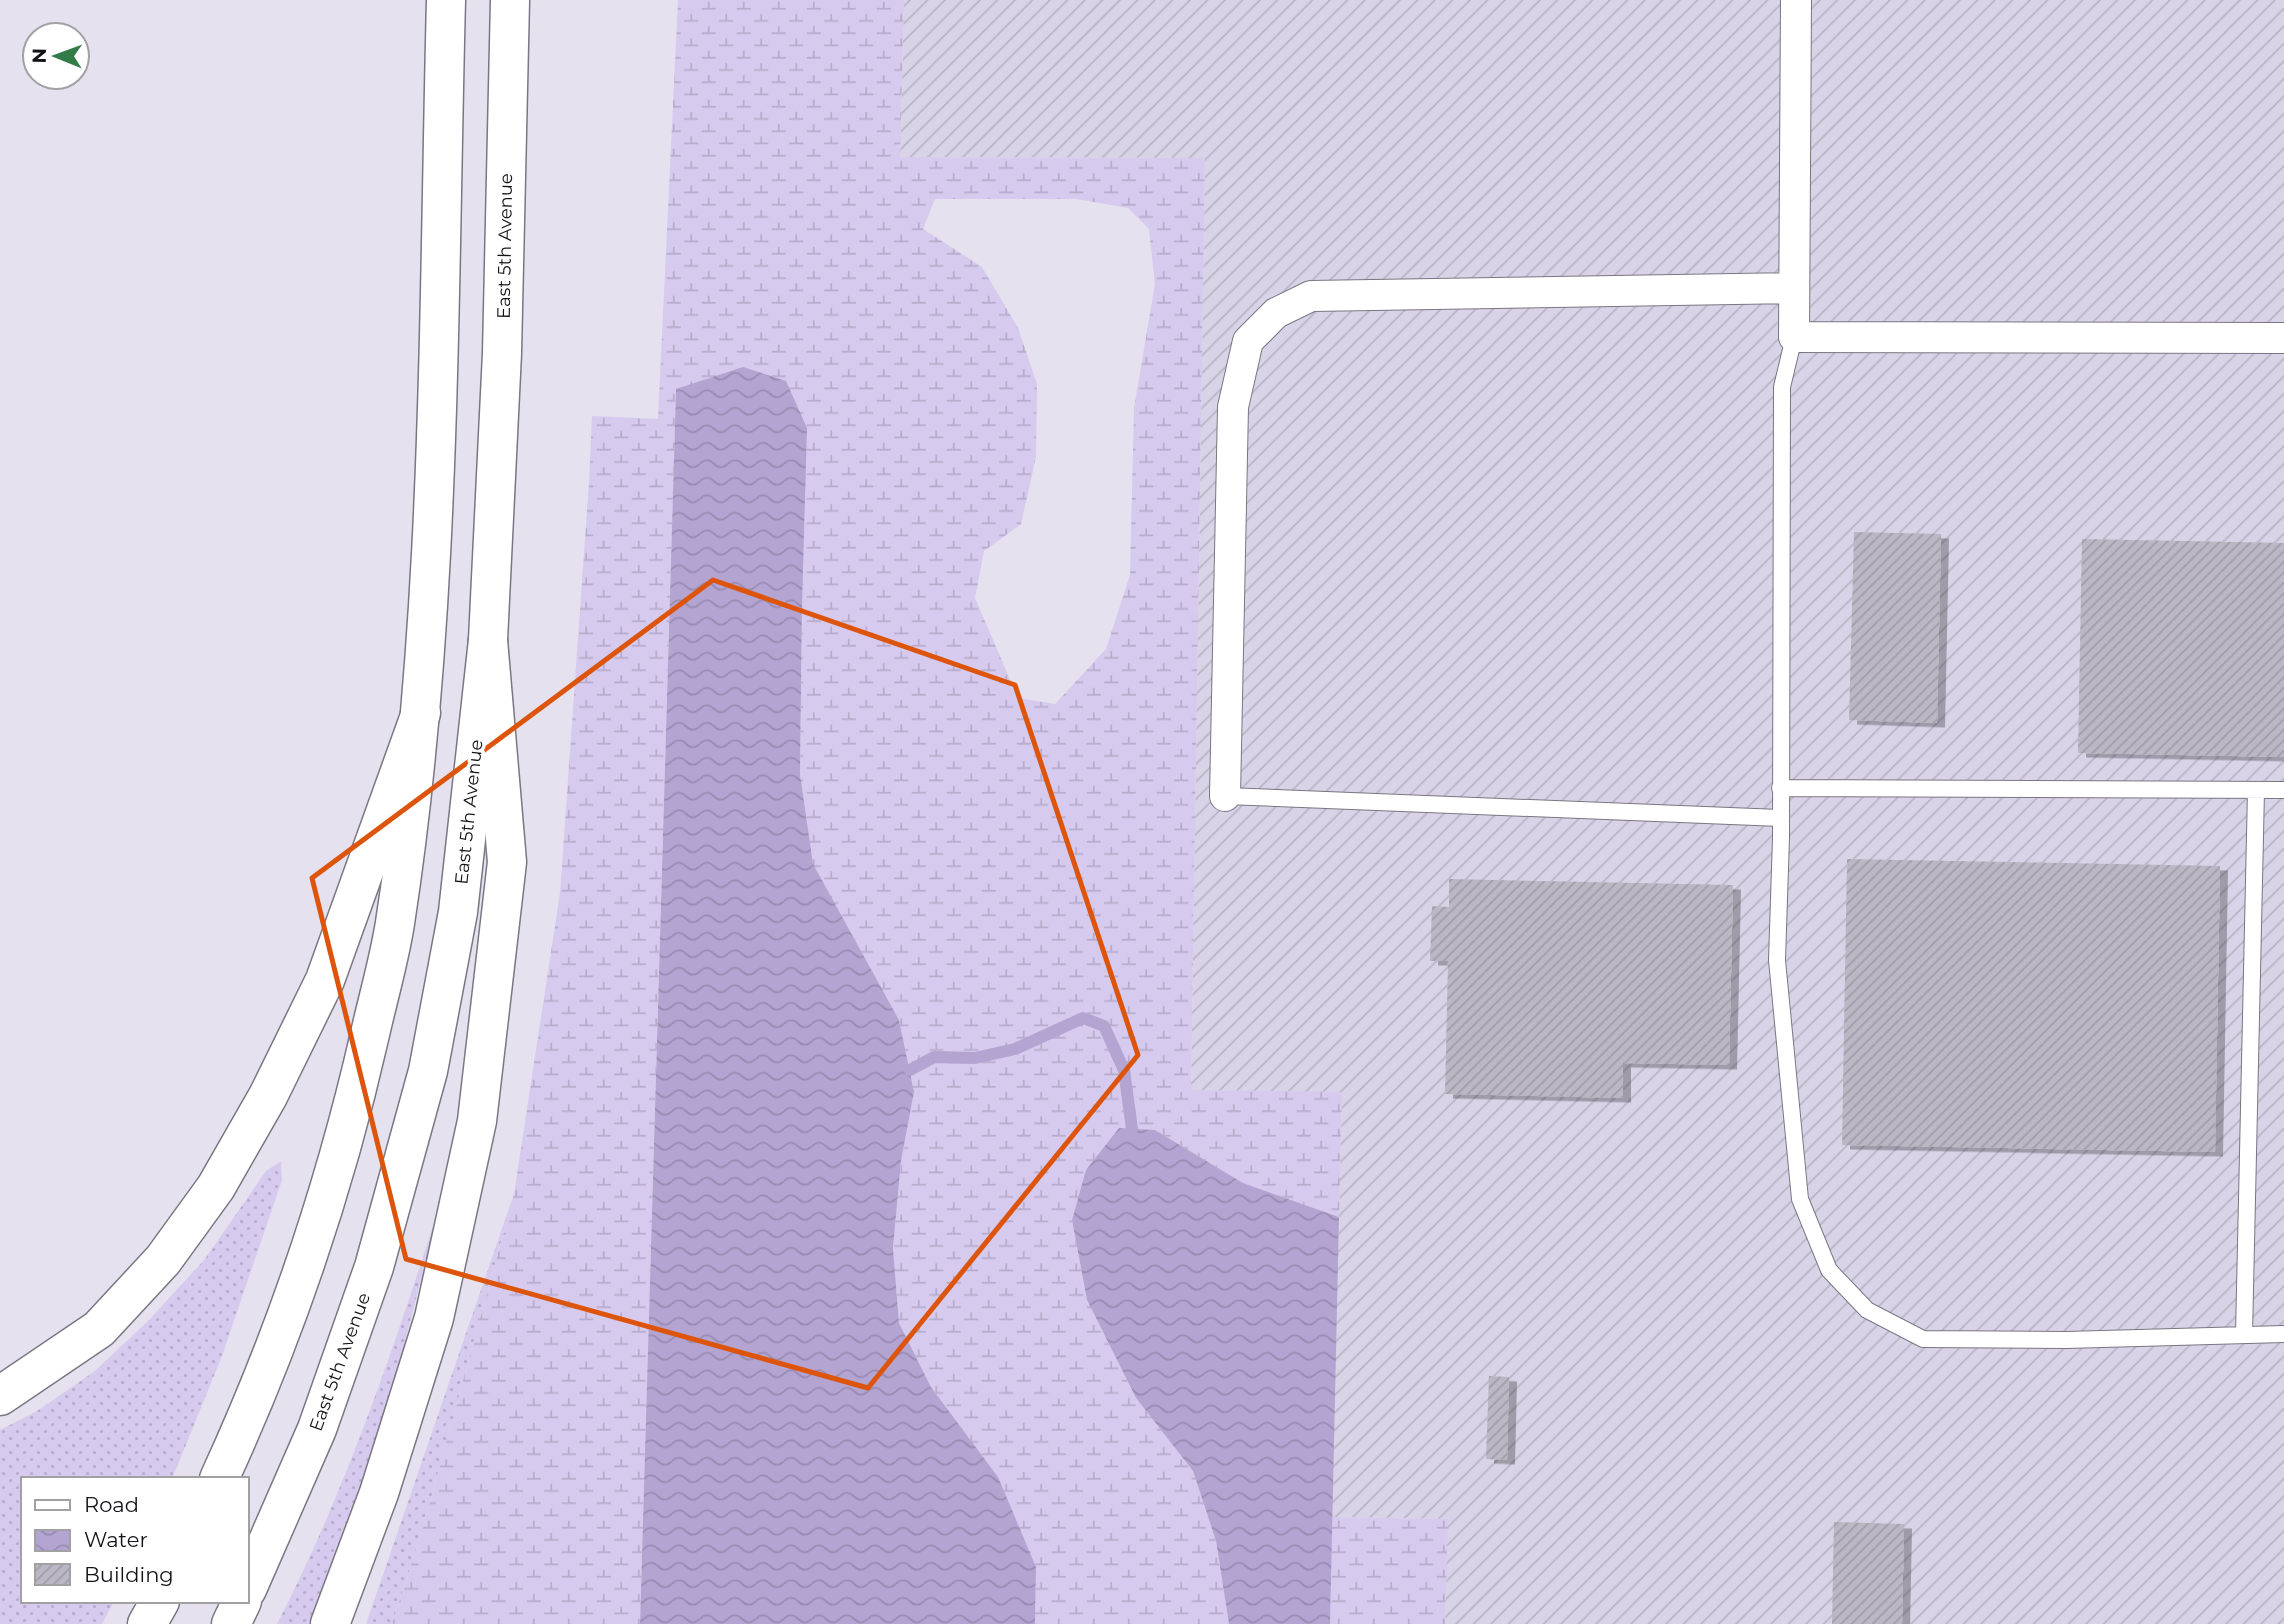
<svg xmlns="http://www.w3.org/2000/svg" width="2284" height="1624" font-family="Montserrat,sans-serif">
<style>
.industrial{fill:url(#industrial-furrows)}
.grass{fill:url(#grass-dots)}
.wetland{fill:url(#wetland-marsh);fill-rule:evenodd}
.water{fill:url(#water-waves)}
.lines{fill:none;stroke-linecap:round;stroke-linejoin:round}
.stream{stroke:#b3a4d1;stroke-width:12}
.building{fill:url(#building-hatch);filter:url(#shadow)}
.service-casing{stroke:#7a7682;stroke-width:18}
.minor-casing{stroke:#7a7682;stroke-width:32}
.primary-casing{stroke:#7a7682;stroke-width:41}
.motorway-casing{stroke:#7a7682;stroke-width:41}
.service{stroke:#fff;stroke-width:16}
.minor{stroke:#fff;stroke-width:30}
.primary{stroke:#fff;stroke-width:38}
.motorway{stroke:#fff;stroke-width:38}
.marked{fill:none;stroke:#dd550c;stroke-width:5;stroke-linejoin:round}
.labels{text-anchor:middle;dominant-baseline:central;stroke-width:7;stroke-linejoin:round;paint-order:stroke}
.street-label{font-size:18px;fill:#131216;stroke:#fff}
</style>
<defs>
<pattern id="industrial-furrows" width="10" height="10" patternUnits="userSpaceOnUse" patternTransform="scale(1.75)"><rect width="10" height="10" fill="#d9d3e7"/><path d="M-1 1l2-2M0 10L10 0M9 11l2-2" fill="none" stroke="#b9b4c5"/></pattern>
<pattern id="grass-dots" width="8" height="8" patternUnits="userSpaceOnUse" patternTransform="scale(1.75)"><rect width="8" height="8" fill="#d6caee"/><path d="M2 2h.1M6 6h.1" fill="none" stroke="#b7accb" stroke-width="1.8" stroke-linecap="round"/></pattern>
<pattern id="wetland-marsh" width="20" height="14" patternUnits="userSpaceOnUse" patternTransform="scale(1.75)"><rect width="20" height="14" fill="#d6caee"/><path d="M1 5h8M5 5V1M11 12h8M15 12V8" fill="none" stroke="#b7accb"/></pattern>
<pattern id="water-waves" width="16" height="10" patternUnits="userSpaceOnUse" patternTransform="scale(1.75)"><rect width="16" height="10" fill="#b3a4d1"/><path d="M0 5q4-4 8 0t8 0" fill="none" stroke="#998cb3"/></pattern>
<pattern id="building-hatch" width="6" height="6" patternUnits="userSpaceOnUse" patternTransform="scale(1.75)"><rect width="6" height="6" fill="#bbb7c4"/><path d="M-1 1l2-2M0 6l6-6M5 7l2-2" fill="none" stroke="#a09ca8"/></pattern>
<filter id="shadow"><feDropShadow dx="8" dy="4.5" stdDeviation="0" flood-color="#0004"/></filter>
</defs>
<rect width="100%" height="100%" fill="#e5e1ee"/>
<path class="industrial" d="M904,0H2284V1624H1445L1447,1519L1331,1517L1342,1093L1191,1090L1205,158L900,157Z"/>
<path class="grass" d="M281,1161L282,1180L222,1356L172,1479H23V1601H114L102,1624H0V1430L37,1411L95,1371L149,1320L205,1259L266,1171Z
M514,1194L422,1531L392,1624H366Z
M440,1205L387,1412L310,1624H277C346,1491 394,1347 440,1205Z"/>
<path class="wetland" d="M678,0H904L900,157L1205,158L1191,1090L1342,1092L1339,1217L1243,1183L1155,1130L1072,1220L1087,1300L1136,1398L1193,1471L1216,1541L1229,1624H1035L1036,1567L998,1478L931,1387L899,1323L893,1248L901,1161L914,1092L899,1020L813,865L800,774L802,605L676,389L640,1624H392L422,1531L514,1194L560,893L589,483L592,416L658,419ZM935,199H1076L1128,208L1149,229L1155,284L1134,408L1130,575L1106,649L1055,704L1018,698L975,598L984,551L1021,524L1036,457L1037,384L1018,328L982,267L923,229Z
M1331,1517L1448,1519L1445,1624H1330Z"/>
<path class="water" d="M743,367L786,381L807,428L802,605L800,774L813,864L899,1020L914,1092L901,1161L893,1248L899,1323L931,1387L998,1477L1036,1567L1035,1624H640L676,389Z
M1119,1128L1155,1130L1243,1183L1339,1217L1330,1624H1229L1216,1541L1193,1471L1136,1398L1087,1300L1072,1220L1086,1170Z"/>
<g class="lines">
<path class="stream" d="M910,1070L934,1057L975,1058L1015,1049L1083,1018L1104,1026L1124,1070L1132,1129"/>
</g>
<path class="building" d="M1854,532L1941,534L1937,723L1849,720Z
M2082,539L2284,543V757L2078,753Z
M1847,859L2220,866L2215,1152L1842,1145Z
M1449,879L1733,885L1729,1065L1623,1063V1098L1445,1094L1448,961H1430L1432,906L1449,907Z
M1489,1376L1509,1377L1507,1460L1486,1459Z
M1834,1522L1904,1524L1902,1624H1832Z"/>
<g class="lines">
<g class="service-casing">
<path id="service" d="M1794,337L1782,387L1781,838L1777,960L1800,1199L1829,1270L1867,1310L1923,1339L2066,1340L2284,1334
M1780,788L2284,790
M1225,796L1781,818
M2244,1335L2256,790"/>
</g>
<g class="minor-casing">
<path id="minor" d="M1796,0L1794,337L2284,338
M1225,796L1233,407L1248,341L1276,313L1311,296L1794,288"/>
</g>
<g class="primary-casing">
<path id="primary" d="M219,1479C285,1336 335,1188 370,1034C378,998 389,961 395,923C442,618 438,308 446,0
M247,1589L317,1429L374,1267L428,1071L458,912L488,640L502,353L510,0
M147,1624L160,1601
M231,1624L242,1601"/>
</g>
<g class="motorway-casing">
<path id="motorway" d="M0,1396L99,1329L163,1260L216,1187L268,1096L325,980L421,713
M330,1624L379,1493L434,1318L477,1121L507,862L488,640"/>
</g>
<use href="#service" class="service"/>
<use href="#minor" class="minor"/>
<use href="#primary" class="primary"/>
<use href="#motorway" class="motorway"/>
</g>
<path class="marked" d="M713,580L1015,685L1138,1055L868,1388L406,1259L312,878Z"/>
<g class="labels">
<g class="street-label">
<text transform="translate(505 246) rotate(-89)">East 5th Avenue</text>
<text transform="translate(469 812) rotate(-84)">East 5th Avenue</text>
<text transform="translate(340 1362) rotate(-70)">East 5th Avenue</text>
</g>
</g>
<rect x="21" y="1477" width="228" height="126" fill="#ffffff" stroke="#a1a0a2" stroke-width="2"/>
<rect x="35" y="1500" width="35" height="10" fill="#ffffff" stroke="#a1a0a2" stroke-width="2"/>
<text x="84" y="1512" font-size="21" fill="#131216">Road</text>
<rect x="35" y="1530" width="35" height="21" fill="url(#water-waves)" stroke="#a1a0a2" stroke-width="2"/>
<text x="84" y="1547" font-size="21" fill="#131216">Water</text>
<rect x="35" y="1564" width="35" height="21" fill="url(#building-hatch)" stroke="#a1a0a2" stroke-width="2"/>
<text x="84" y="1582" font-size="21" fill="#131216">Building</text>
<g transform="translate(56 56) rotate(271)"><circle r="33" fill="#ffffff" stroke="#a1a0a2" stroke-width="2"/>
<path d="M0-5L12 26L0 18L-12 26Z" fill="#337b48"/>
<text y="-10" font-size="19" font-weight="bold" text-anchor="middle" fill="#131216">N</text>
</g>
</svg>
